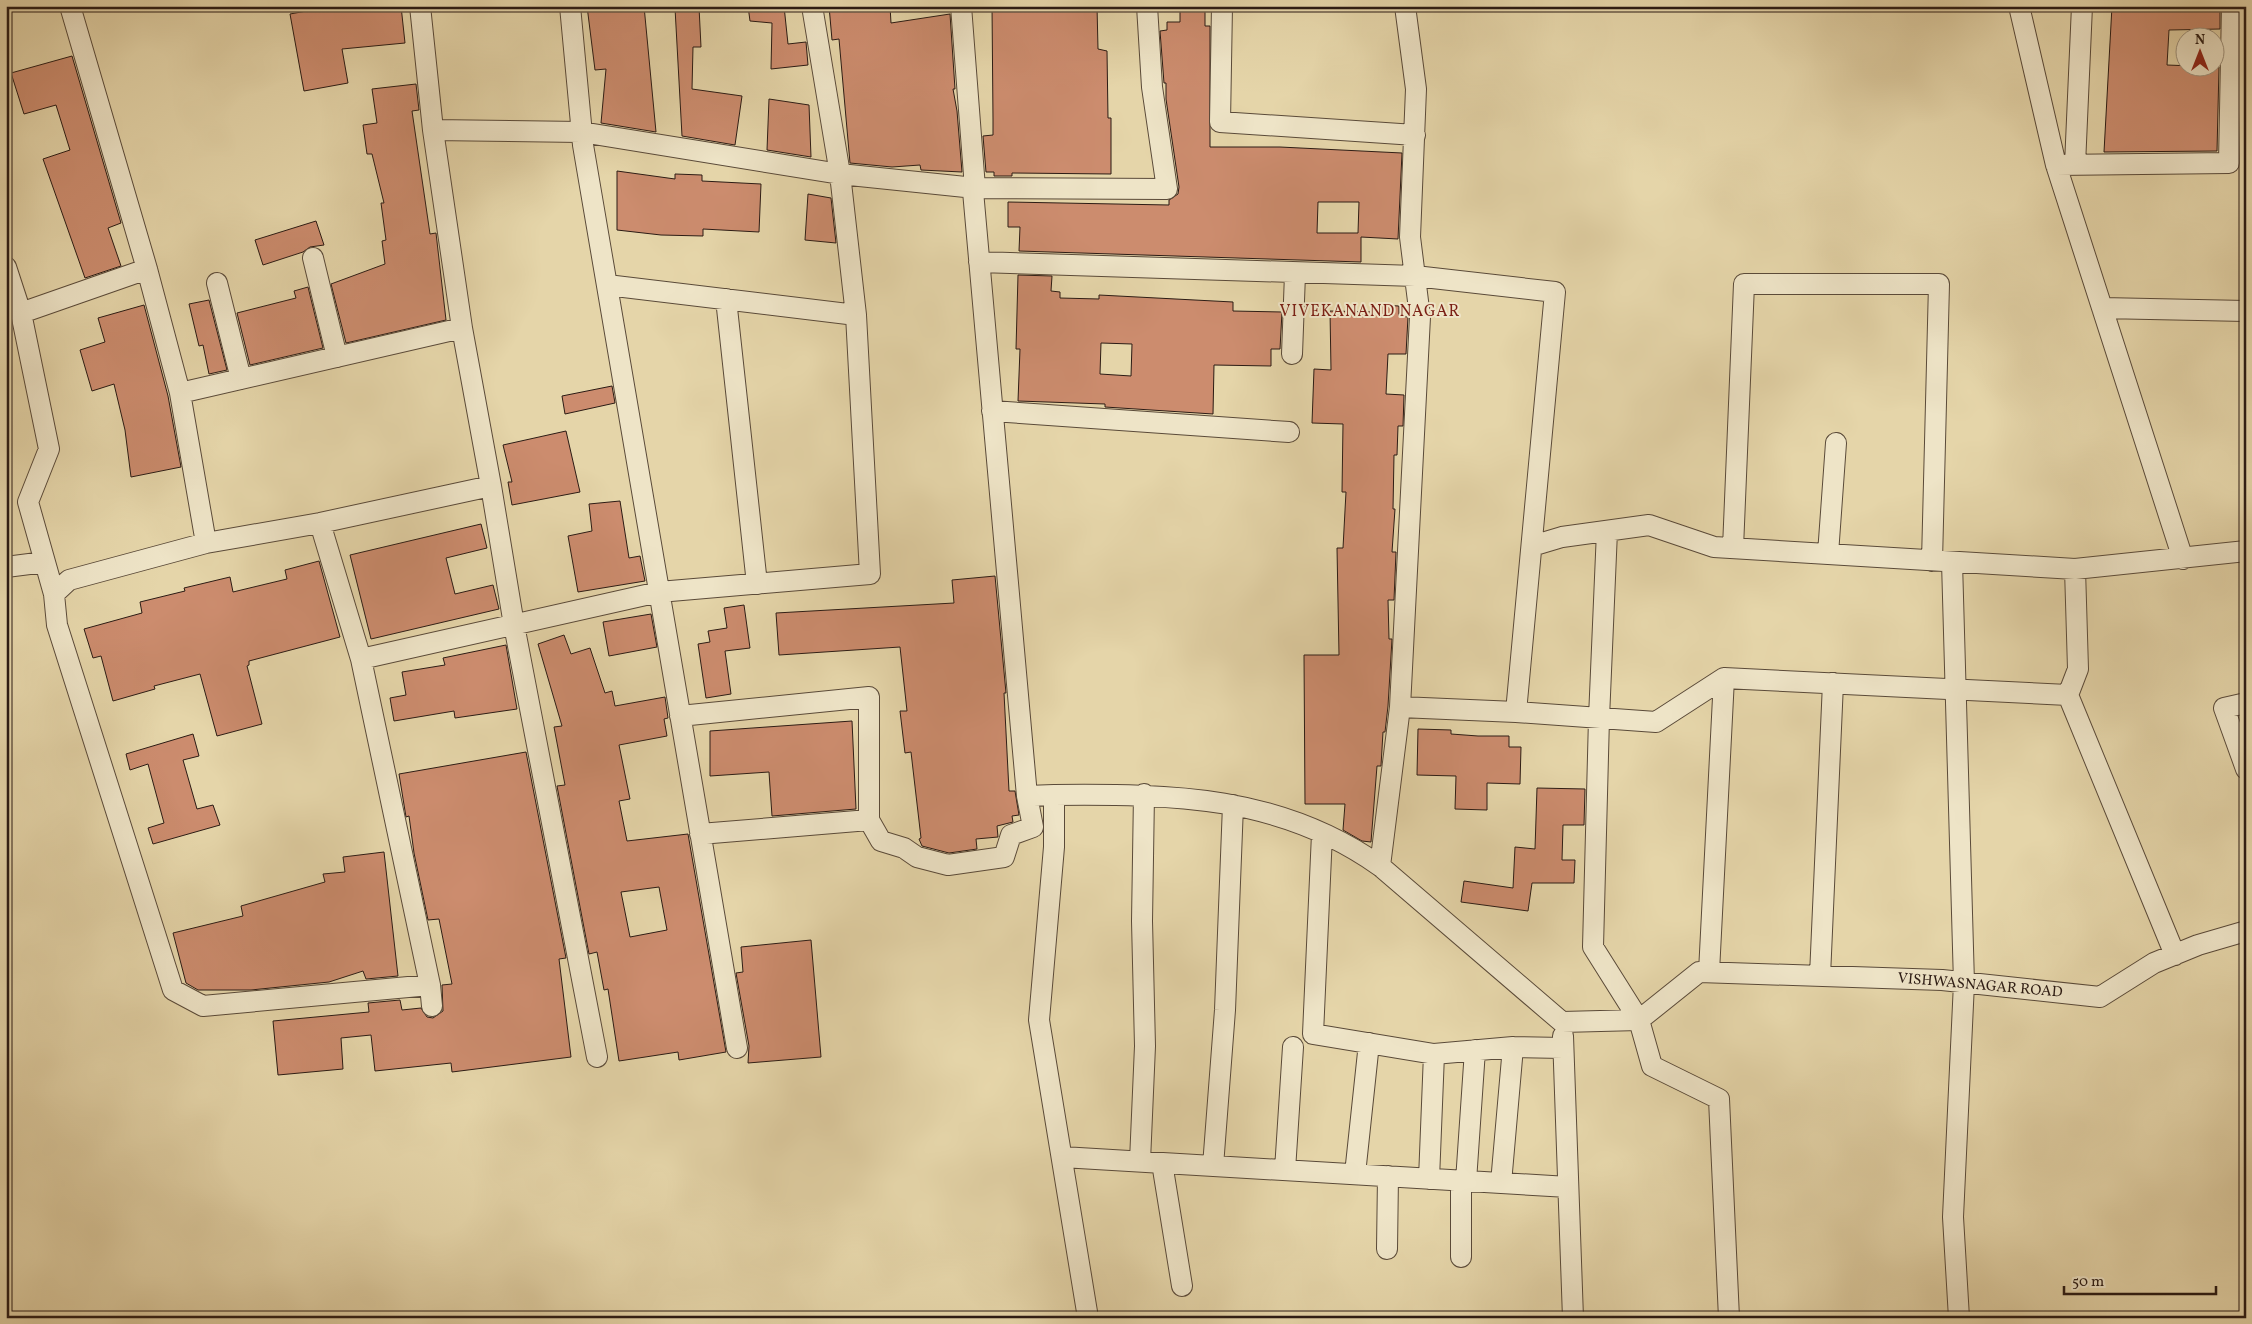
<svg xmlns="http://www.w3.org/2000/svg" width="2252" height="1324" font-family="Vollkorn,serif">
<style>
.building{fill:#cc8c6e;stroke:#2b1b14;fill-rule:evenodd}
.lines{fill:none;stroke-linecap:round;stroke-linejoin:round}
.minor-casing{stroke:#5a4a39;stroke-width:22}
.minor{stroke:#eee4c7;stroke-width:20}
.labels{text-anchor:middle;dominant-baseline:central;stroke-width:4;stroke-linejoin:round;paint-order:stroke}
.street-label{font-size:15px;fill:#2b1b14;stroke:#eee4c7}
.neighbourhood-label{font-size:16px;letter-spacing:1px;fill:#7a1f14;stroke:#eee4c7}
</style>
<rect width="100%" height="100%" fill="#e5d5a9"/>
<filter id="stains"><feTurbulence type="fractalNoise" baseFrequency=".004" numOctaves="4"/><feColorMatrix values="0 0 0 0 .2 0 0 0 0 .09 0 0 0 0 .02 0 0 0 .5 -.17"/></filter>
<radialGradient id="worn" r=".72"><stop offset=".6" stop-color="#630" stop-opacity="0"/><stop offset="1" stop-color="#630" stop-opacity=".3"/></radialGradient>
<path class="building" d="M334,6H401L405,43L342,49L348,83L304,91L290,14Z
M587,6H644L656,132L601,123L606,69L595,70Z
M748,6H784L788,44L806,42L808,65L771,69L772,23L750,21Z
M829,6H890L891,23L950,14L955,89H953L957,111L962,172L921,170L920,165L892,167L850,163L839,39L832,40Z
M992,6H1097L1098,49L1107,51L1108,118H1111V174L1012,173V176H994V172H986L983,136L993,135V119Z
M2112,6H2220V29L2169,30L2167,65L2219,67L2217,151L2104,152Z
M699,7L701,47H693L692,89L742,96L735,145L682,136L675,8Z
M1205,9V26H1210V147H1280L1402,153L1398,239L1361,237V262L1019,251L1020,227H1008V202L1169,205V200L1178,194L1179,187L1166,99V83H1164L1160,31L1167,30V22H1180V10ZM1318,202H1359L1358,233H1317Z
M72,56L121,223L108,228L121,266L85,278L43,159L70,150L56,105L24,114L11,73Z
M416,84L419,110L412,111L430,234L436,233L446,320L346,343L331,284L385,264L382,241L386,240L381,203H384L372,154H367L363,125L377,123L372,89Z
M769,99L809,105L811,157L767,150Z
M617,171L675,179V174L702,175V181L761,184L759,232L703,229V236L661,235L617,230Z
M808,194L831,198L836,243L805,240Z
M316,221L324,245L310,247L303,252L263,265L255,240Z
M1018,275L1052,276L1051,291L1060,292V298L1099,299V295L1233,302V311L1282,312L1280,349H1271V366L1214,365L1213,414L1105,407V404L1018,401L1020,349H1016ZM1101,343L1132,344L1131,376L1100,374Z
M308,287L323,348L250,365L237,313L296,298L294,291Z
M209,300L227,370L209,374L203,345L199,346L189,304Z
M144,305L168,396L181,467L131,477L125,430L114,384L92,391L80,350L105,342L98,318Z
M1379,305L1399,306V316L1408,317L1406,354H1388L1386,394L1404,395L1403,426H1398L1397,455H1394L1393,509H1395L1392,552H1396L1394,600H1388L1389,639H1392L1388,706L1385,732H1383L1381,766H1377L1371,842L1362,841L1343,830L1345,804H1305L1304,655H1339L1337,548H1343L1346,492H1342L1343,424L1312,423L1314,369L1331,370L1330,311L1379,312Z
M612,386L615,403L565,414L562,396Z
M566,431L580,492L512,505L508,482H512L503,445Z
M620,501L629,558L640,556L645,581L578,592L568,536L592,531L589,504Z
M481,524L487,548L446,558L455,594L493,585L499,609L371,639L350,555Z
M319,561L340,637L249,661V665L247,666L262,724L217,736L200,674L154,686L155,689L113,701L101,656L93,658L84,629L142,613L140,602L185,591L184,588L230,577L233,592L287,579L285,570Z
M995,576L1006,693H1004L1009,791H1015L1019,815L1012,816L1013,822L997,826L998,837L976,839L977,849L949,853L922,846L919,839L921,838L911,752L905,753L900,711H907L900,647L779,655L776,613L954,603L952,580Z
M744,605L750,648L725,651L731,694L706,698L698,644L710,642L708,631L727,628L724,608Z
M651,614L657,647L609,656L603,622Z
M564,635L571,654L590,648L605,693L612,691L615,706L665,697L668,718L664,719L667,736L619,745L630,799L619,801L627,841L688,834L726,1052L679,1060L678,1052L619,1061L608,989L604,990L597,952L589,954L557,786L565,785L554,727L562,726L538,644ZM659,887L667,930L630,937L621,892Z
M506,645L517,709L455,718L454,711L394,721L390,698L406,695L402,672L445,665L443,658Z
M852,721L856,809L772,816L769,772L710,776V731Z
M1418,729L1451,730V734L1478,736H1509V747H1521L1520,784L1487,783V810L1455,809L1456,776L1417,775Z
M193,734L199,756L183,760L197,809L213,805L220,825L153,844L148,828L164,823L148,764L130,770L126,754Z
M526,752L566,958L559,959L571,1057L452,1072L451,1063L375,1071L371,1035L341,1038L343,1069L278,1075L273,1021L369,1012L368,1003L400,1000L402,1010L421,1008L427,1017L433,1018L443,1011L442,985L452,984L439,919L428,920L414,853L409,816L406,817L399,774Z
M1537,788L1585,789L1584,825H1563L1562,860H1575L1574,883H1532L1528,911L1461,902L1464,881L1513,888L1515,847L1535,849Z
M384,852L398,976L366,979L363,971L329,982L251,990H198L186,983L173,933L243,916L241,906L325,882L323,874L345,872L343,857Z
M811,940L821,1057L748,1063L749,1046L736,973L743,972L741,947Z"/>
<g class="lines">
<g class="minor-casing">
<path id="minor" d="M70,6L147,269L180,393
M420,6L433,130L462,328
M570,6L583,145L737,1048
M961,6L975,188L973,191L1027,796L1054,795
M1222,6L1220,122L1415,135
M2019,6L2056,165L2183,559
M433,130L581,132L840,174L975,188L1167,189L1152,87L1147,6
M2056,165L2229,163L2232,6
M2075,165L2082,6
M313,258L337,357
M979,262L1415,276L1555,292L1516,712L1400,707
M6,267L21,313L49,449L28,502L54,594
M217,283L241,379
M607,285L856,315
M726,299L757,584
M2102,308L2246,311
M21,313L147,269
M462,328L491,486L320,523L206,543L180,393Z
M1292,354L1295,274
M992,411L1289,432
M491,486L514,625L597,1057
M320,523L361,659L659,592L870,574L856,315L840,174L812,6
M1607,531L1599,718L1593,947L1639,1020L1652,1066L1719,1099L1729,1318
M206,543L69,580L54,594L57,625L173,990L203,1006L430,985
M1532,546L1562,537L1649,525L1714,547L2075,569L2246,551
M1733,548L1744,284H1939L1932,561
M1828,554L1836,443
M1952,562L1964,983L1953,1217L1959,1318
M6,567L45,562
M361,659L430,985L432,1006
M2068,695L2078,669L2075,569
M2246,703L2224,708L2246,769
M1516,712L1656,722L1724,678
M680,716L869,697V820L881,841L904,848L917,857L948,865L1004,857L1011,835L1033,827L1027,796
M700,834L869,820
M1322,834L1313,1034L1434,1054L1513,1047L1563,1048
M1380,866L1400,707L1420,317L1410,237L1416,89L1405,6
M1709,972L1724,678L2068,695L2175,955
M1820,976L1833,683
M1563,1036L1573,1318
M1062,1157L1568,1187
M1140,1161L1145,1046L1142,921L1144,794
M1162,1163L1182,1286
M1213,1166L1225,1010L1233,805
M1285,1170L1293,1047
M1355,1174L1369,1043
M1429,1179L1434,1054
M1461,1181V1257
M1466,1181L1475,1050
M1501,1183L1513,1047
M1387,1249L1388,1176
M1088,1318L1039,1020L1054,847V795C1172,794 1280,795 1380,866L1562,1022L1639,1020L1699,972L1942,980L2100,997L2154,963L2198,945L2246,931"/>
</g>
<use href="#minor" class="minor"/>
</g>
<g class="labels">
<g class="street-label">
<text transform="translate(1980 986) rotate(5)">VISHWASNAGAR ROAD</text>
</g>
<g class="neighbourhood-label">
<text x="1370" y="312">VIVEKANAND NAGAR</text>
</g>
</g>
<rect width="2252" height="1324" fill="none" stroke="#e5d5a9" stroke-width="25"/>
<rect x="8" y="8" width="2237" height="1309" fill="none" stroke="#2b1b14" stroke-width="2.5"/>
<rect x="12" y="12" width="2227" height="1299" fill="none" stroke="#2b1b14"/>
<g transform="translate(2200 52)"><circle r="24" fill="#eee4c7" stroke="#a0947f"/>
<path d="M0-4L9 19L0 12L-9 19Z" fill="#8f2418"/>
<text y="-8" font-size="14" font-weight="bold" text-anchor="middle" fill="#2b1b14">N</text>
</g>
<path d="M2064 1286v8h152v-8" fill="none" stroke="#2b1b14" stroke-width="2.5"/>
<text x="2072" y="1286" font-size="15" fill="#2b1b14" stroke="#eee4c7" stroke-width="4" paint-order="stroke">50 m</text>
<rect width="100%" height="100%" filter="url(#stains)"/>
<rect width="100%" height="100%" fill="url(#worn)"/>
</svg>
